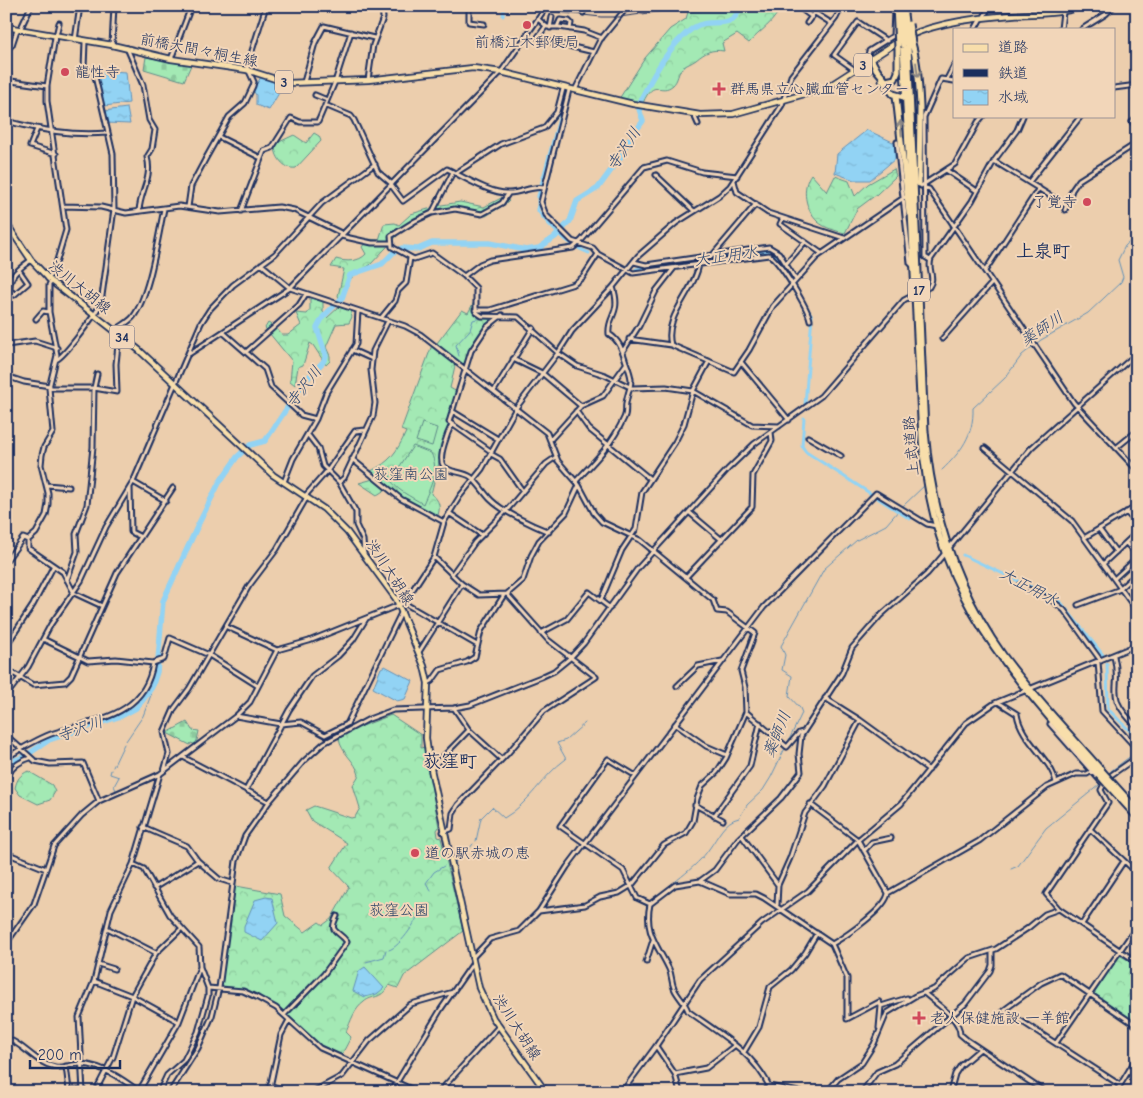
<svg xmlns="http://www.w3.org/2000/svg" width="1143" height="1098" font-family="'Comic Neue','Klee One',sans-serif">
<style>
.forest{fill:url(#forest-crowns);stroke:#5f8c89}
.cemetery{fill:url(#cemetery-stones);stroke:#5f8c89}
.pitch{fill:#a3e9b4;stroke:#5f8c89}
.water{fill:url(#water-ripples);stroke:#6291b8}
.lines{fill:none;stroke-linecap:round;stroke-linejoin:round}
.stream{stroke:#6291b8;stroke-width:1}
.canal{stroke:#92d3f4;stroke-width:3}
.river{stroke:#92d3f4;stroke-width:5.5}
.minor-casing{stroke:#1b2f5e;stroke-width:7}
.major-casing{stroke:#1b2f5e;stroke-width:8}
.highway-casing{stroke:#1b2f5e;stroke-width:9}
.minor{stroke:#f2d6b9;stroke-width:3}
.major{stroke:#f8deab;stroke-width:4.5}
.highway{stroke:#f8deab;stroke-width:5}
.rail{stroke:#1b2f5e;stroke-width:1}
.highway-bridge-casing{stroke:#1b2f5e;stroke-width:9;stroke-linecap:butt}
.highway-bridge{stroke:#f8deab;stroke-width:5}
.oneway{stroke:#8a8684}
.poi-dot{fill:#d1495b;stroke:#f2d6b9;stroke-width:2}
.labels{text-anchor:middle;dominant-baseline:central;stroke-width:4;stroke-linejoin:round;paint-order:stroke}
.shield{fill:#f2d6b9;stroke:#5c6179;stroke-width:1}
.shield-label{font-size:14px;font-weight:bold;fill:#1b2f5e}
.poi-label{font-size:15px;fill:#1b2f5e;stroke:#f2d6b9;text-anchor:start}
.street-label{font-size:15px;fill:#1b2f5e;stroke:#f2d6b9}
.park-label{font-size:15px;fill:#294267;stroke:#f2d6b9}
.water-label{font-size:16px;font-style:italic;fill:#2d4874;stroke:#f2d6b9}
.quarter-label{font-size:18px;font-weight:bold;fill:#1b2f5e;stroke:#f2d6b9}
</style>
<defs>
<pattern id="forest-crowns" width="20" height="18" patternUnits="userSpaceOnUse" patternTransform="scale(1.25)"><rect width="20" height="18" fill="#a3e9b4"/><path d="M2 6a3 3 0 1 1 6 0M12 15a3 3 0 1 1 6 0" fill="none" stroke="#8cc89d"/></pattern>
<pattern id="cemetery-stones" width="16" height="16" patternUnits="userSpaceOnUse" patternTransform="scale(1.25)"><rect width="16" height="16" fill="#a3e9b4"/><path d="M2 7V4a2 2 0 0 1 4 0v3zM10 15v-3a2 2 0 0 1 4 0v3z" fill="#8cc89d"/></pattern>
<pattern id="water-ripples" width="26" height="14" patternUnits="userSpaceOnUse" patternTransform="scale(1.25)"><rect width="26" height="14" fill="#92d3f4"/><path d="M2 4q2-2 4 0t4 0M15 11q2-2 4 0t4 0" fill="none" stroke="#7db5d4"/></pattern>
</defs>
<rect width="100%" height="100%" fill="#eccead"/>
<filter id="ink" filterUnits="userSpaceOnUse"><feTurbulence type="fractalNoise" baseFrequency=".02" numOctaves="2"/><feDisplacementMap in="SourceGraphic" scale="10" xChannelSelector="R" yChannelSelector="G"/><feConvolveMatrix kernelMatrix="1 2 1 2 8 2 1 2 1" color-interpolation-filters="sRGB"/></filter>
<g filter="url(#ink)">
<path class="forest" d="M745,6H780C777,21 758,32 749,43L737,34L722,43L724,51C711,49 706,52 696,60C692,63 686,65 682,68C678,72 678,81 673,85C661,96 654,77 643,103L619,99L645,58L670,29L686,19L688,12Z
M314,133L319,136L321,141L296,168C284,170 274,156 275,144L294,135L306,143Z
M894,169L896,176L877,194L857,209L845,233C836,231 825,228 818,222C805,210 801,188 811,174L827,192L835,176L849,181L855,196L868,184Z
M503,197L509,201L507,203L486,216L467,213L459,208L441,209L413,219L370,265L355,274L349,281L346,291L340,299L338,296L344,269L331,267L336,259C346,262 359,262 366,254L362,247L368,239L379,240L384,224L395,223L399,225L411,214L442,205L460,202L484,207Z
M310,298L323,301V311L327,318L339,307L350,310L352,317L349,323L336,324L326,347L330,356V361L326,365L313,345L310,343L303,365L298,367L295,385L290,381L292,361L265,328L268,323L275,327L282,335H288L301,325L296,313L307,314L310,310Z
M475,300V312L483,317L498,316L475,340L465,366L457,360C453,370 453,378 450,388L457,392L431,494C440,500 441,508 437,518L402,498L388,488L377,495L359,483L377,478L371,471C390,462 397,452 406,432L401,430L432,345L434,347L462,310L468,313Z
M391,715L421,735V748L424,747L439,827L437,830L438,837L441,838L463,931L404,976L398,988L389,985C380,1001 373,994 364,1002C354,1009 351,1021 346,1032L351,1037L341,1056L320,1046L277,1007L243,989L224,986L221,983L233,889L236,886L280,894L285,916L305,932L319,922L323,925L331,919L349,887L331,868L347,843L312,821L306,810L314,806L351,818L355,817L360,808L353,785L359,775C356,761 341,753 339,739L352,730Z
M28,771L52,785L55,792L50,800L38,804L20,795L15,788C17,779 20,775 28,771Z
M1119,955L1137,965V1023L1094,994Z"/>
<path class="cemetery" d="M146,57L191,65L184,81L144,69Z
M187,722L192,730L199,731L196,745L191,743L190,745L167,733Z"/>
<path class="pitch" d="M422,423L437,428L432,446L416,441Z
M413,446L431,453C440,471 430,487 423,504C412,497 393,489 390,477L400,466Z"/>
<path class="water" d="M96,70L126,72L129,103L104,106Z
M261,77L283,86L269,110L256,105V95L253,90Z
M127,108L130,124L106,123L103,111Z
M867,130L895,143V159L870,180H854L835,173L837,154Z
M385,666L413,681L405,699L397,701L373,688L381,668Z
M266,897L272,898L278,923L262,941L244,932V926L255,900Z
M365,967L384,988L377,994L365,997L353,991L359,971Z"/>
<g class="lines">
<path class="stream" d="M459,356L456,345L470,330L473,320L481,318
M942,470C961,452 974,435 973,408L1005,378L1022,355L1041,340L1088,313L1121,282L1123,277L1118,260L1125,246L1137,235
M902,507L926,484
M198,525L199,526L209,505
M126,741L143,716L151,695L149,693
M113,767L124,744
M111,770L110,774L119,777L114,786L116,790
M1111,771L1136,752
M476,841L481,818L492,807L504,818C529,804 542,776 566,759L557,743L566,740L585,723
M454,862L461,859L473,844
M1011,869L1018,866L1046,828L1099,785
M431,891L426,883L434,872L444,866
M649,901C667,888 698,866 709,849C718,837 724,821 739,818L747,805L763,790L771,777L802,713L800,708L789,696L792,676L782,670L785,655L781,646L824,569L857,540L886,525L899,510
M389,950C400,947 421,917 421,905L427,909
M366,962L384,957L386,950"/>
<path class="canal" d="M503,16L504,6
M560,115L538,196V211C550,228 570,246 589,253
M636,269L766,251L776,254L812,316L805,405
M804,418L802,446L806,452L910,519
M963,555L1059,600L1103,655
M1107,664L1108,709L1137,738"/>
<path class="river" d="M6,763L24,757L49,740L121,716L136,708L143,700L152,687L157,672L163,601L198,525L219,483L237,457L250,445L265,441L305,381L323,362L326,356L317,328L323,317L342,298L350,275L382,264L394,252L402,248L418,249L432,243H490L526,250L539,248L555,237L570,221L577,201L598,188L620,158L627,143L643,121L639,109L641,99C654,74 669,45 693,28C712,15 731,34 741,6"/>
<g class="minor-casing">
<path id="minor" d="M72,6L79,8
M469,6V22L484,24
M797,6L812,17
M583,13L586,6
M815,13L831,23
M984,17L989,6
M538,19L547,27H559L584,31L602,38
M807,23L819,6
M546,26L538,37L539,39L594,52
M557,27L560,20L569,21L571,23L570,29
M550,28L552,17
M975,29L980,20
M1061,29L1063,12
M1082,29L1106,14L1114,6
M17,30L12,45L7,49L9,79L11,81L47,86
M20,30L31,6
M56,36L59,23
M75,40L80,6
M112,45L114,6
M127,48L143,85L149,120L155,130L152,149L147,157C153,178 140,191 139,211
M171,59L189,12V6
M871,59L868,55L869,51L893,36L894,10
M855,70L834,55L858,22L887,41
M947,79L954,65
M368,80L373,45L383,18L382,6
M304,82L315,43L324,26L374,38
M1114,88L1137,85
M569,90L541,202L546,215L572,241L593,248L598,254L633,273L769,255C779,260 808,308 810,320
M575,90L600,40L628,6
M315,95L327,100
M325,105L351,116L354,120L378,172L392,184
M694,115L698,124
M1137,118L1132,122L1137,127
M6,121C40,130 72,136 107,133
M37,129L30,146L56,154
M219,137L259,157
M897,142L910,263L913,266
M994,161L1067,206
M946,170L977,191
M456,173L501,144L544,128L557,112L563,89
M656,175L694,211
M734,181L737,192L768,213L844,238
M1029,182L1081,116
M391,185L403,201L447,169C464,177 490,194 509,193C521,193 533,185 544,188
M921,186L955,164L978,122L983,116
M925,188L929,189L1074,403L1137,470
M508,194L502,203L482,214L455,209L432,213L415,221L391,236L392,247L414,259L432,253L464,276L476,288V312L482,316L518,317L558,353L577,366L605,375L632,388L666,387L693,391L752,425L779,426
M63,206L101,207L126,213L179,206L220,212L279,207L294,210L343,234
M188,207L191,186L206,158L229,117L245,103L253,86L254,82L247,67L266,6
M1065,210L1072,190L1079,180L1137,143
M241,211L264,151L272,148L291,118L300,122H318L335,82L351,32
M432,213L453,172
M783,218L780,224L821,253
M341,236L372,243H391
M711,257L756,204
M930,260L925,257L924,117L941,79L954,81
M634,262L646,265L769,247L779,253L796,280
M261,264L290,288L405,326L420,334L547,433L558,461L579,485L594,513L602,522L640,540L713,600L717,611L727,612L755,633L741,671L745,687L746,712L726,758L717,772L702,786L697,799L693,821L686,833L664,845L632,885L619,893L600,897L585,905L539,911
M786,264L805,242
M19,270L28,283L14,295L10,289C9,275 20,268 31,260
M985,271L1039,188
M464,276L480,264L490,260L573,248L581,241L644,167L667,161L702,172L737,176
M48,279L55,267L66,230L47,101V86L55,37
M475,310H490L574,284L583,277L598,254
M381,318L395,301L398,291L406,283L410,258
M36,319L43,311L49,312
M115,331C120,326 128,323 133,317C150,295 158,236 164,209
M224,333L265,369L271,387L301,415L316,419
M629,339L671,345L734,372L749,350L773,306L817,257L905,197
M942,339L992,283
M7,345L35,341L57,348
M671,345C663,316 695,291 699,264
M352,350L372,359
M623,351L639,326L656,291L674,268
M246,352L299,305L306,294
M189,354L290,288L501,72L547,6
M513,359L542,373L581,406L551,439
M56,360C65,356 96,314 101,303L114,209L113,154L94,72L84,68L85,42
M741,362L789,420
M6,376L24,382L50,386
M49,388H94L117,392L116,364L119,335
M494,391L533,328
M581,406L603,396L626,364
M452,411L498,439
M576,411L589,429L650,479
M452,424C448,432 438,457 443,465C448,473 463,471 471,477C479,484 484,493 491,500C503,512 534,526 549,532
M308,435L318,448L323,466L339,482
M808,437L841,456
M985,448L1072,521L1137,611
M1116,448L1137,431
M492,452L449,422L471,351L487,327L502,315
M491,454L500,459L522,490
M352,459L401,499L444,522
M576,481C596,460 612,444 624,418C627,413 625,408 626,403C630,381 635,386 626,362C622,350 620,341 609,334C607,316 622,314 613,287
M133,482L166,501
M284,482L293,459L316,419L326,393L356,344L358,311
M47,485L69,487
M130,487L131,532L141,537
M305,496L328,470L355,431L366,430
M1126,512L1137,524
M449,513L482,535
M690,513L722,540
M1099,529L1116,552
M1084,538L1137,506
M28,540L36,533L46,515L48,504V493L41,465L42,455L44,447L53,432L49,388L57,355L49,312V285L51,281
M28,540V548L63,572L74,593L102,606
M1126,543L1137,555
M949,548L1031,448L1137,353
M364,554L363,540L356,525V512L339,482L344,478L373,416L375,403L371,370L373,351L388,321
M434,557L462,584L479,595L507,594L523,580L531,556L539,541L566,513L579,485
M6,561L23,538L28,540
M1103,564L1137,532
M452,574L475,542L507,510L546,464L556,457
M686,577L752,507L753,475L772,441L771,432
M1114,579L1137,558
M67,580L77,552L76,534L87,505L93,447L94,388L97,374
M1020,585L1053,601L1064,610L1101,661
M601,600L622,550L636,529L642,492L675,442L684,424L693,391L709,361
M404,603L477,645
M1078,605L1118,590L1137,573
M227,627L277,650
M541,633L567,619L589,592L610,608
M43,639L88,661L116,659L153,663L164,659L170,638L209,655L258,686
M6,646L33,605L53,567
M419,652L462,584
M1114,656C1123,692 1102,693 1137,727
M1098,662L1102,711L1137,749
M6,669L33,685L65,682L71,676L117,573L173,488
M428,683L432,681L440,670L467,662L475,657L481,631L504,595
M677,686L698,666L722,661
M6,696L28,667L51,624L81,581L106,527L133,482L201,323L210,309L233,285L275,254L322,203L375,164
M825,698L860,720L929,770
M454,708L469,730L501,759
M746,712L787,747L799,733L803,732
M236,716L281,724L301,722L325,735L347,724L402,611
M1053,722L1050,724L1103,784
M675,724L706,746L727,755
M6,735L35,761L50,764L83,763L99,801
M183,757L269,802
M1137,757L1107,778L1101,790L1108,803L1046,894L1059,909L1137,962
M6,758C21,749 38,738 54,733C97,719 145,716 153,663
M431,769L469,730
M164,771L169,754L164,732L174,709L189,689L249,586L277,549L307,497
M636,776L608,759L560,826L623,870L637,898L650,904
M1056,783L1076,774H1087L1092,771
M246,790L289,710L312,676L338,656L353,640L366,619
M810,804L858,840L888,893
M695,805L723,820
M6,811C8,786 0,768 30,758
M714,816L750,766L760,723
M6,826V843
M143,827L187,846L198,861L219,879L232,883
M1090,829L1137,873
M443,832L451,829L453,813L458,805L508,753L544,711L596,677L548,640L507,594
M742,836L778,885
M864,851L872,842L891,838
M6,853L46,869
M133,864L144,869L170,915L199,947L200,967L208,988V996L198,1032L184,1060L167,1075L159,1092
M700,881L730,894H756L764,898L832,944L847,978V1019L879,1002L881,1006L879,1028
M154,888L198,861
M777,905L778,885L790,858L805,813L825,786L860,720
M1082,924L1124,861
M107,928L156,953
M6,944L34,904L54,846L82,815L99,801L160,774L236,716L250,702L277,650L309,641L404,603L434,557L444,522L460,496L482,469L516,408L558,353L572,331L613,287L638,256L676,223L719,196L730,186L782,105L791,76L836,18L842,6
M832,944C846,936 887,908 888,893L979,841L1047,787L1056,783C1052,759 1021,741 1017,714L998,702
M472,958L490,939L519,931L539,911L567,867L764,607L876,493L927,524L936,526
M646,962L653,940
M98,964L114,969
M94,981L132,996L179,1022
M208,988L243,991L256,997L276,1008L320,1048L418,1092
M924,993C935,1003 960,1018 960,1034L967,1040L1045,1092
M881,1006L907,998L908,1000
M284,1015L324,974L347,942C338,929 328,934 337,916
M6,1038C24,1044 35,1063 55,1067C63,1069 73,1063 82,1064C104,1066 122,1079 140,1092
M1056,1043L1137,926
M656,1046L675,1074L680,1092
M744,1052L759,1027L770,987L791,970L805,953L817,933
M66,1066L69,1090H83
M675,1074L706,1068L734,1046
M270,1085L287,1092
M1120,1085L1004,1010L1041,983L1060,974L1137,1026
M98,1086L113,1057L132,996L156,953L181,929
M769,1086C753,1052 717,1032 688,1011C685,1002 677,996 674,988C671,981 672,975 669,969C657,944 644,933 650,904L675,885L700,881L715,870L738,839L781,798L801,772L799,754L801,736L842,673L852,648L880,616L927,574L945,553
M769,1086L799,1092
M139,1091L179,1022L200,967
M83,1092L79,1017L94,981L111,910L133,864L160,774
M170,1092L198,1048L212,1016L219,988L236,861L245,836L269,802L304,761L324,743L369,719L393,710L454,708L470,705L541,677L554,671L570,658L584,643L638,568L728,469L754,444L821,396L904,300L929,287C936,277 927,270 931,259L972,201L994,161L1017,130L1023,116
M269,1092L281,1035L289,1020
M312,1092L342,1076L369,1041L411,1004L453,992
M391,1092L441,1009L473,963
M439,1092L499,1026
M622,1092L656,1046L700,980L762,923L808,891L858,840L901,804L966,723L995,703L1137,645
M764,1092L769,1086
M827,1092L838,1079L862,1063L874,1044L887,1013L915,996L934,989L969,958L996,949L1028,928L1045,914L1059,909
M862,1092L877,1072L895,1064L965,1004L990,971L992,965V951
M950,1092L955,1074L961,1065L980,1049
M1116,1092L1137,1057
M1136,1092L1137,1090"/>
</g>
<g class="major-casing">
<path id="major" d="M6,27L112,45L171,59L247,70L288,83L368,80L473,68L501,72L633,104L700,115L733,114L826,88L899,41
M909,36C939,22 977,18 1011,15C1037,13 1058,15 1084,6
M6,223L31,260L51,281L139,350L273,475L324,509L347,532L396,599L424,666L428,683L426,738L429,760L479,988L493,1018L546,1092"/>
</g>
<g class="highway-casing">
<path id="highway" d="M912,43C918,64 919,87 920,107L919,184
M903,45L922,440C934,594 1003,664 1099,775
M908,45L925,431C932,513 955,588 1003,655C1033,696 1069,733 1102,771
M871,59L877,70
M876,69L886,81L895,79L898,72V48
M882,80L893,94L904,97
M896,96L909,213
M1111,781L1137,810
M1107,784L1137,817"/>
</g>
<use href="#minor" class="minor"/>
<use href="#major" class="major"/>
<use href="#highway" class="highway"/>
<path class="rail" d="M501,6L601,17H619L702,6"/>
<g class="highway-bridge-casing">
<path id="highway-bridge" d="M896,6L898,48
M899,6L903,45
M903,6L908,45
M909,24L912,43
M1102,771L1111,781
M1099,775L1107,784"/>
</g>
<use href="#highway-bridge" class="highway-bridge"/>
</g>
<defs><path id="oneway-shaft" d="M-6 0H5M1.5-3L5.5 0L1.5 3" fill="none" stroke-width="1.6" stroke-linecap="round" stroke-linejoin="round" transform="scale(1.25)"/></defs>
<g class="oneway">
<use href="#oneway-shaft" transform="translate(917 70) rotate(83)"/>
<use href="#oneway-shaft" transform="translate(901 128) rotate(-95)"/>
</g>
</g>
<g class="poi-dot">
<circle cx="527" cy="25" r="5"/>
<circle cx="65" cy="72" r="5"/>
<path d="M716.5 81.5h5v5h5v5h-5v5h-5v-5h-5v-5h5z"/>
<circle cx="1087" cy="202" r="5"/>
<circle cx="415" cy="853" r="5"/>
<path d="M916.5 1010.5h5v5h5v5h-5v5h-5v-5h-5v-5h5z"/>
</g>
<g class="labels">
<g class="shield">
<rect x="854" y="53.5" width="18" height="23" rx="4"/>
<rect x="275" y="70.5" width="18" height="23" rx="4"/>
<rect x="908" y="278.5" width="22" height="23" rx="4"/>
<rect x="109.5" y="325.5" width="25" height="23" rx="4"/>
</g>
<g class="shield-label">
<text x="863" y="65">3</text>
<text x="284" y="82">3</text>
<text x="919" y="290">17</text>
<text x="122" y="337">34</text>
</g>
<g class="poi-label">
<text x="527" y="42" text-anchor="middle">前橋江木郵便局</text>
<text x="75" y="72">龍性寺</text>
<text x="730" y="89">群馬県立心臓血管センター</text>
<text x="1077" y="202" text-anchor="end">了覚寺</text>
<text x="425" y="853">道の駅赤城の恵</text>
<text x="930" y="1018">老人保健施設 一羊館</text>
</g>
<g class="street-label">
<text transform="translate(199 50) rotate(11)">前橋大間々桐生線</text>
<text transform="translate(80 287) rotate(39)">渋川大胡線</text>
<text transform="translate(911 446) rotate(-95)">上武道路</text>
<text transform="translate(390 572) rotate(57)">渋川大胡線</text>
<text transform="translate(517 1027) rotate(57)">渋川大胡線</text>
</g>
<g class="park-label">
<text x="411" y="474">荻窪南公園</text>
<text x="399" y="910">荻窪公園</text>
</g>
<g class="water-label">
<text transform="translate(624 149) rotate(-57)">寺沢川</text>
<text transform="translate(726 256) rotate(-8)">大正用水</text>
<text transform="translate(1042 329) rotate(-34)">薬師川</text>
<text transform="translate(304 387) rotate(-52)">寺沢川</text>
<text transform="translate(1029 587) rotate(28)">大正用水</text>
<text transform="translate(80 729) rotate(-19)">寺沢川</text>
<text transform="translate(777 734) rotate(-68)">薬師川</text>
</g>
<g class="quarter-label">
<text x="1043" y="251">上泉町</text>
<text x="450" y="761">荻窪町</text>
</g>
</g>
<rect width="1143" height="1098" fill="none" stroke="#f2d6b9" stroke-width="25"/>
<rect x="12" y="12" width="1118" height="1073" fill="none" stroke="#1b2f5e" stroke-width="2" filter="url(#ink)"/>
<rect x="953" y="28" width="162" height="90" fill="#f2d6b9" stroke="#9c9395"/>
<rect x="963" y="44" width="25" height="8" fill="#f8deab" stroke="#9c9395"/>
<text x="998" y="52" font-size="15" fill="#1b2f5e">道路</text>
<rect x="963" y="69" width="25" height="8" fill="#1b2f5e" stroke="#9c9395"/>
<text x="998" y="78" font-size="15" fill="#1b2f5e">鉄道</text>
<rect x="963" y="90" width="25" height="15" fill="url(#water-ripples)" stroke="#9c9395"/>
<text x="998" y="102" font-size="15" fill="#1b2f5e">水域</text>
<path d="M30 1060v8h90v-8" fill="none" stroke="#1b2f5e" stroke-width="2.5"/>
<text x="38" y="1060" font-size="15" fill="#1b2f5e" stroke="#f2d6b9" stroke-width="4" paint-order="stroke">200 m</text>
</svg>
